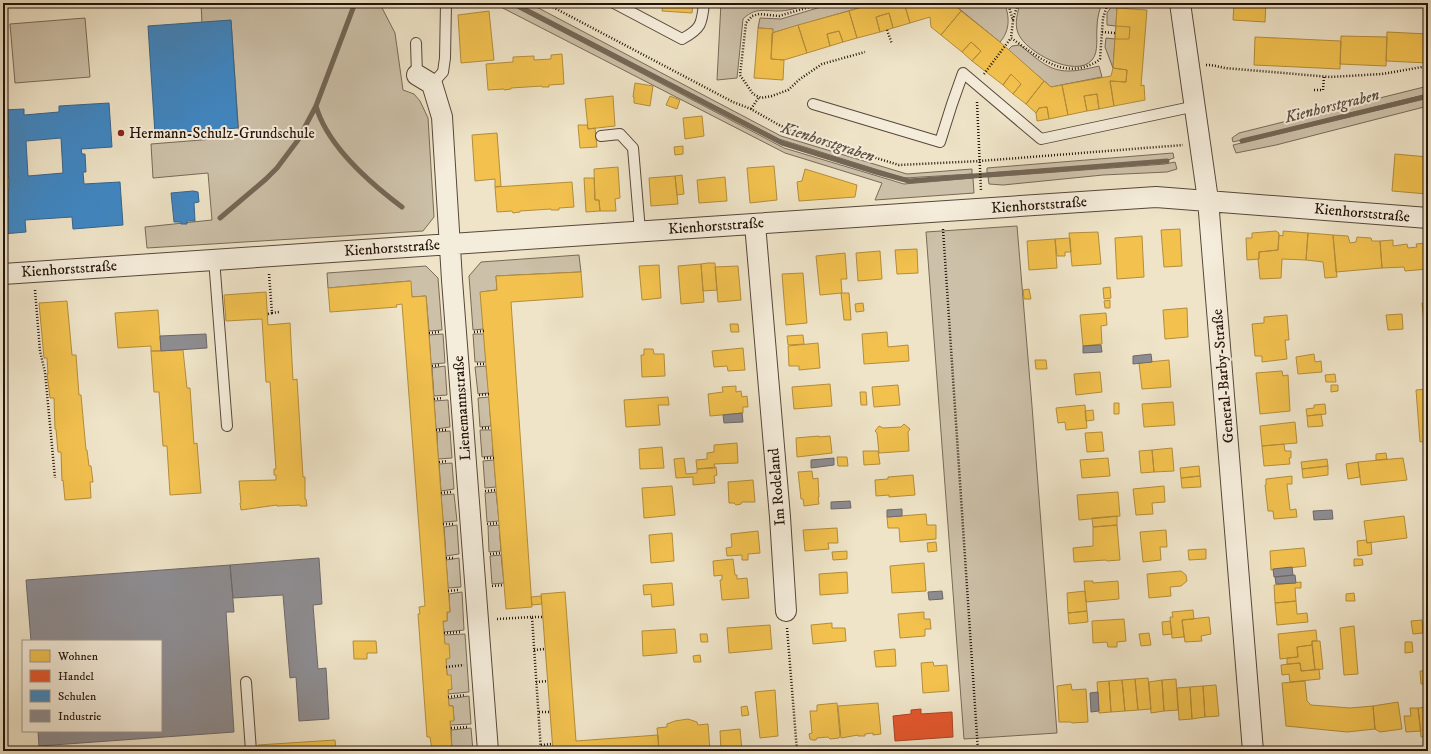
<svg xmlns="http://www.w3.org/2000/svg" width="1431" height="754" font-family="'IM FELL DW Pica',serif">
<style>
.green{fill:#ccc0a8;stroke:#786a59}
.homes{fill:#f2c14e;stroke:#b48d3a}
.shops{fill:#e4572e;stroke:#aa4323}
.schools{fill:#3f88c5;stroke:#37658d;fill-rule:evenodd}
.industry{fill:#8d8d92;stroke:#6e6869}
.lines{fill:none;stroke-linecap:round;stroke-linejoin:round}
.stream{stroke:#746655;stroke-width:5}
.service-casing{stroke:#57473a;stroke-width:12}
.minor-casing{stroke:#57473a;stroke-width:22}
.path{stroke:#24130a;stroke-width:2.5;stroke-dasharray:1 2;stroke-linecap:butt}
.service{stroke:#f5eddb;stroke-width:10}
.minor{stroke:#f5eddb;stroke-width:20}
.poi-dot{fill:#8f2418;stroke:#f5eddb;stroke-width:1.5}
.labels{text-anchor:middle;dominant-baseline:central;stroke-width:4;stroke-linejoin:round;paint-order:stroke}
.poi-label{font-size:15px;fill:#24130a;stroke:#f5eddb;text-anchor:start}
.street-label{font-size:15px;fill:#24130a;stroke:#f5eddb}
.water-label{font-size:16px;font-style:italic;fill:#605142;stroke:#f5eddb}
</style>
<rect width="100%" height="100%" fill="#efe4c8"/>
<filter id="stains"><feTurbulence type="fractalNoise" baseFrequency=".005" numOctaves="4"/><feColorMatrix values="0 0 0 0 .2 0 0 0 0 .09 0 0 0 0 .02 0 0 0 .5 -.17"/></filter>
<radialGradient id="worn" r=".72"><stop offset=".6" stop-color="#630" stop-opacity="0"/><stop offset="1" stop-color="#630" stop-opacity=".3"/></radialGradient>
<path class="green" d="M201,3H378L380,4L395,33L403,90L414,94L420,101L428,118L434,217L423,231L147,248L145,227L212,220L208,173L153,178L151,144L239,137L231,21L202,23Z
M493,3H508L784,148L904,184L973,178L974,193L875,200L882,183L785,153Z
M517,3H529L781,136L907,174L972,169V174L904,178L779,139Z
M721,3H812C804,5 796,9 788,10C770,14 758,4 743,19L737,78L717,80Z
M834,3H876L772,33L773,29L758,28L760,18L781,19Z
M952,3H1004C1010,16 1010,31 1000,42Z
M1020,3H1102C1099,11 1097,19 1097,27C1096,37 1099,52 1092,60C1076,79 1025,52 1018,33C1014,23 1018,12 1020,3Z
M1114,3H1122V8H1117L1116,26L1107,25V13Z
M85,18L90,77L15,83L10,24Z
M1106,38L1115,39L1113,68L1105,47Z
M1020,45C1052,72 1058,76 1099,66L1102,77L1051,87L1008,50L1012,46Z
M1428,86V94L1233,142L1232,138L1239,133Z
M1428,98V106L1276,145L1236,153L1233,145Z
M1173,153L1174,158L1165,161L987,173V168Z
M1175,162L1177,169L1167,172L1103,175L1003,185L989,184L988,177L1165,164Z
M1017,226L1032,406L1057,733L964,739L926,232Z
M579,255L581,272L496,276L497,290L481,292L484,329L473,330L469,276L481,262Z
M426,266L438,278L442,330L429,331L426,296L412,297L410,281L328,288L327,273Z
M443,334L445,363L431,364L429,335Z
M473,334H484L486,362H475Z
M445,366L447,395L434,396L432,368Z
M486,366L489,393L478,394L475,367Z
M489,397L491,426L480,427L478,398Z
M448,400L450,427L436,429L434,401Z
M480,430H492L493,456L482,457Z
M450,431L452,458L438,459L437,432Z
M494,460L496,487L485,488L483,461Z
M452,463L454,489L441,491L439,464Z
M496,492L499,521L487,522L485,493Z
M454,494L457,521L443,522L441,495Z
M457,525L459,554L446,556L444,527Z
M499,525L501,551L489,552L488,526Z
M501,555L504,583L492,584L490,556Z
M459,558L461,587L448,588L446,560Z
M462,592L464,630L444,632L443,621H447V612H450L449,594Z
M465,634L469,692L448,694V690L452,689L447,675L444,635Z
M469,696L471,724L450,725V721L454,720L453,706H449L448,699Z
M471,728L473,751H452L451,730Z"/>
<path class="homes" d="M663,3H693L692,13L662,11Z
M876,3H904L910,23L893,28L889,13L876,17L880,32L857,38L849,11Z
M904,3H952L961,11L941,35L931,27L930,17L910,23Z
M1234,3H1266L1265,22L1233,20Z
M1117,8L1147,10L1141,86L1144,85L1145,100L1114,106L1110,81L1126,82L1127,70L1113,68Z
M489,11L494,60L461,63L458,15Z
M849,11L857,38L843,42L839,31L827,34L830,46L807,53L798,25Z
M961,11L1000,42L1044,81L1026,104L1013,94L1021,84L1011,74L1003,85L972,61L981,51L971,42L962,52L941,35Z
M889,13L893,28L880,32L876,17Z
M798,25L807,53L784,60L771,59L772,33Z
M1116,26L1130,27L1129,39H1115Z
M758,28L773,29L771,59L784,60L783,80L754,78Z
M839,31L843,42L830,46L827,34Z
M1387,32L1428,34V63L1386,61Z
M1341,36L1387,37L1386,66L1340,64Z
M1255,37L1341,41L1340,69L1254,65Z
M971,42L981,51L972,61L962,52Z
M562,54L564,84L549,85V87H542V86L511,88V89L504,90V89L488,90L486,64L513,62V57L534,56V60L551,59V55Z
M1113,68L1127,70L1126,82L1110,81L1114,106L1099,109L1097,94L1084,96L1087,111L1068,115L1062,85L1111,76Z
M1011,74L1021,84L1013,94L1003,85Z
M1044,81L1051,87L1062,85L1068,115L1049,119L1047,107L1039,108L1036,113L1026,104Z
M635,83L653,86L650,106L634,103V97H633Z
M1097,94L1099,109L1087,111L1084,96Z
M613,96L615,126L588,129L585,99Z
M670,96L680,100L677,109L666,105Z
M1047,107L1049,119L1037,121L1036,113L1039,108Z
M702,116L704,136L685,139L683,118Z
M578,125H587L588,129L595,128L597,147L580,148Z
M497,133L501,186L495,187V179L475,181L472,135Z
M683,146V154L675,155L674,147Z
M1395,154L1428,157L1427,194L1392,191Z
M774,166L777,200L750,203L747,168Z
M618,167L620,198L615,199L616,211H600L599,200H595L594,169Z
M805,169L857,185L855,197L799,201L797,182L802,181Z
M682,175L684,194L677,195L675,176Z
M675,176L678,204L651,206L649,178Z
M725,177L727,201L699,203L697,180Z
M584,178H594L595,200H599L600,211L586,212Z
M572,182L574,207L559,208V210H551V209L520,211V212L513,213L512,211L497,212L495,187Z
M1180,229L1182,266L1164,267L1161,230Z
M1276,231L1279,233L1278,250L1259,252V259L1247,260L1246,238H1252V233Z
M1283,231L1308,233L1306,260L1282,259L1281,278L1260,279L1258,259H1259V252L1278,250L1279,235L1283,236Z
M1098,232L1101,264L1072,266L1069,233Z
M1308,233L1333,235L1337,277L1325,278L1323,262L1306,260Z
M1333,235L1348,236L1350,243L1356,242L1357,237L1371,238L1372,241H1380L1382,268L1336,272Z
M1142,236L1144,277L1117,279L1115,238Z
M1070,238L1071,252H1065V256H1057L1055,239Z
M1055,239L1057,268L1029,270L1027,241Z
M1393,240V246L1407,244L1408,248L1417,247L1416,244L1428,243V269L1405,271L1404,267L1382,268L1380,241Z
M917,249L918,273L897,274L895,250Z
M880,251L882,279L858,281L856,253Z
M845,253L847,279H841L842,293L820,295L816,256Z
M708,263H715L717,290L703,291L701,264Z
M701,264L704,302L681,304L678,266Z
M659,265L661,298L642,300L639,266Z
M738,266L741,300L718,302L715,267Z
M581,272L583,297L511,302L532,607L506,609L480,292L497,290L496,276Z
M803,273L807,323L786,325L782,274Z
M411,281L412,297L426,296L450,612H447V621H443L445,644H449L450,658L446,659L447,675H451L452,689L448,690L449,706H453L454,721H450L452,751H418L432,750L430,737H427L418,614H420L419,607L425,606L402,304L396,305L397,307L330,312L328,288Z
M1110,287L1111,298L1104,299L1103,288Z
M1029,289L1031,299H1024L1023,290Z
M266,292L268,325L290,323L293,380L297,379L303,477H305V499H306L307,506H300V505L277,506V505L241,510L240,503H241L239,481L276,480V475H274V469H276L270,382H266L262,319L226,321L224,295Z
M841,293H849L851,320H844Z
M1110,300V308H1105L1104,301Z
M67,301L72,355H76L79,395H81L86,450H87L89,466H91L93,482H90L91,498L65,500L63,480L62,481L61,452H58L56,429H55L54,398H50L47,374H48L47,358H44L39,303Z
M1428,302V333H1425L1422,303Z
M863,303L864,311L856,312L855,304Z
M1187,308L1188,337L1165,339L1163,310Z
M158,310L161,351H151V346L118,348L115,313Z
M1106,313L1107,325L1101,326L1102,344L1083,346L1080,315Z
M1402,314L1403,329L1388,330L1386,315Z
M1287,315L1289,340H1285L1287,359L1262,362V356H1255L1252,324L1264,323V317Z
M730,324H738L739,332H731Z
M887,332L888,347L908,345L909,361L864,364L862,334Z
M803,335L804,344L788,345L787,336Z
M818,343L820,368L799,370V366H789L788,346Z
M743,348L745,370L728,371L727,366L714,367L712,351Z
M644,349H653L654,354H664L665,376L642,377L641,355H644Z
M183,350L187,388H190L194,444L197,443L201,493L170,495L167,446H163L159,392H154L151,351Z
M1314,354L1315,362L1321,361L1322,372L1298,374L1296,357Z
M1035,360H1046L1047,369H1036Z
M1169,360L1171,387L1142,389L1139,363Z
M1282,371L1283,376L1288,375L1290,411L1260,414L1256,373Z
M1100,372L1102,392L1076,395L1074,374Z
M1335,374L1336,382H1326L1325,375Z
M830,384L832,406L794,409L792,387Z
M898,385L900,405L874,407L872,387Z
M1331,385H1338V391L1331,392Z
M736,386V392L741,391L742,397L747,396L748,407H743V413L710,416L708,394L723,392L722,387Z
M1428,389V441L1420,442L1416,390Z
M860,392H866L867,405H861Z
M668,397L669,405H658L660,425L626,427L624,400Z
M1173,402L1175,425L1144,427L1142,404Z
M1114,403H1119V414H1114Z
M1325,404L1326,414L1307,416L1306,409L1314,408V405Z
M1085,405L1087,428L1066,430L1065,422L1058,423L1056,408Z
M1093,410L1094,420L1086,421L1085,411Z
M1321,414L1323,426L1308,427L1307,416Z
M1295,422L1297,443L1262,446L1260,426Z
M904,424L910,429L908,432L909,451L879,453L877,433L875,431L879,426L883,428L901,427Z
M1102,432L1104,451L1087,452L1085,433Z
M819,436V437L830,436L832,453L797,457L796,438Z
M737,443L738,463L714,464L715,468L697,469L696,460L707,459V453L714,452V445Z
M1284,444L1285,451H1291V458H1289L1290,464L1264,466L1262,446Z
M662,447L664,468L640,469L639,449Z
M1172,448L1174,471L1154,472L1152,450Z
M1152,450L1154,472L1141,473L1139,451Z
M863,451H878L880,464L864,465Z
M1386,453L1387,459L1376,460V454Z
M837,457H847L848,466H838Z
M684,458L686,474L697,473V469L716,467L717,475L714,476L715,483L693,485V477L676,478L674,459Z
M1108,458L1110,476L1082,478L1080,460Z
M1403,458L1407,480L1361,485L1358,462Z
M1327,459L1328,466L1302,469L1301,462Z
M1358,462L1360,477L1348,479L1346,464Z
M1199,466L1200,476L1181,478L1180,468Z
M1328,466V475L1303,478L1302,469Z
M812,471L813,479L818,478L819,497H818L819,504L804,506L803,499H801L798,472Z
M913,475L915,495L889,497V495L876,496L875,480L888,479V477Z
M1200,476L1201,487L1182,488L1181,478Z
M1292,476V484H1287L1290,510L1296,509L1297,517L1274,519L1273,511H1268L1265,485H1266V479Z
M753,480L755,502H742L741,504L736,505L734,503H729L728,482Z
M672,486L675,515L644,518L642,488Z
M1164,486L1165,502L1152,503L1153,514L1136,515L1133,489Z
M1118,492L1120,516L1079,520L1077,495Z
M926,514L927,525H936V539L900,542L899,528H888L887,517Z
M1117,516V525L1093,527L1092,518Z
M1404,516L1407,538L1367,543L1364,521Z
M1117,525L1120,560L1107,561L1106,560L1074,562L1073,548L1093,546V527Z
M837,528L838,543H828L829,549L805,551L803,530Z
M1166,530L1167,547H1160L1161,560L1143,562L1140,532Z
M758,531L760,553L748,554V560H742V555L727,556L726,548L732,547L731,534Z
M672,533L674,561L651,563L649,535Z
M1366,540L1367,543L1371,542L1372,554L1358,556L1357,541Z
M936,542L937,551L928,552L927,543Z
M1304,548L1306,566L1271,570L1270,551Z
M1206,549V559L1189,560L1188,550Z
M847,551V559L833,560L832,552Z
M733,559L735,575H737V579L747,578L749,598L722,600L720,580H722V575L714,576L713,561Z
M1354,559H1362L1363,565L1354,566Z
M924,563L926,591L892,593L890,566Z
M1181,571L1186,575L1187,581L1181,586L1170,587L1171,596L1149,598L1147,574Z
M847,572L848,593L820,595L819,574Z
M1084,581H1093V583L1118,581L1119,599L1086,602Z
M1301,582V588H1295L1296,601L1275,603L1274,585Z
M672,583L674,605L652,607L651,594L644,595L643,585Z
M1085,591L1087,611L1068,613L1067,593Z
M565,592L576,741L658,735L659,751H553L541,594Z
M1354,593L1355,601H1346V594Z
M541,596L542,604L532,605L531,597Z
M1296,601L1297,614L1307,613L1308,622L1277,625L1275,603Z
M1193,610L1194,619L1182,620L1184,637L1172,638L1170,617H1173L1172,612Z
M1087,611L1088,622L1069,624L1068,613Z
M924,612V619H930L931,629H925V636L900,638L898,614Z
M1209,617L1211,634L1201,636L1202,641L1185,642L1182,620Z
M1124,619L1126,641L1117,642V647H1108L1107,642L1093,643L1092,621Z
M1422,620L1423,633L1413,634L1411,621Z
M1170,621L1172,634L1163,635L1162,622Z
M832,623V628H845L846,641L813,644L811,625Z
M770,625L772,649L729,653L727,628Z
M1354,626L1358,674L1344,675L1340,628Z
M675,629L677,653L643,656L642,631Z
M1316,630L1317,641H1312V645L1297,647L1298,657L1280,659L1278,634Z
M1149,633L1151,645L1141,646L1139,634Z
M700,634H707L708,642H701Z
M353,641H376L377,653H367V659H354Z
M1312,641H1320L1323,669L1315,670Z
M1405,642H1412L1413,652L1405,653Z
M1312,645L1315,670L1301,671L1300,663L1287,664V658L1298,657L1297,647Z
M895,649L896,666L876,667L874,651Z
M700,655L701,662H694L693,656Z
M933,662L934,666L947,665L949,691L923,693L921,663Z
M1300,663L1301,671L1319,669L1320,679L1290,682L1289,674L1282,675L1281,665Z
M1420,671H1428V684H1421Z
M1148,678L1151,709L1138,710L1135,679Z
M1135,679L1138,710L1125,711L1122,680Z
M1176,679L1178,710L1164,711L1162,680Z
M1122,680L1125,711L1111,712L1109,681Z
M1162,680L1164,711L1151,713L1149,682Z
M1109,681L1111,712L1099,713L1097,682Z
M1305,681L1307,701L1311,705L1350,708L1373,706L1375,729L1347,732L1286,726L1282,683Z
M1071,684L1072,690L1086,689L1088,722L1072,723L1071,722H1059L1057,686Z
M1216,685L1219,716L1205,717L1203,686Z
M1203,686L1205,717L1192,719L1190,687Z
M1190,687L1192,719L1179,720L1177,688Z
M775,690L778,736L760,738L755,692Z
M1398,702L1402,729L1380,732L1375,729L1373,706Z
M837,703L840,736L839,738L830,739L828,737L817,738L816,740H812L810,739L809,734L812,733L810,711H817V705Z
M878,703L881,734L873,735V733L865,734V736H858V735L841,738L838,706Z
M747,706L749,715L742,716L741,707Z
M1428,707V736L1421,737L1418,708Z
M1410,708H1418L1421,731L1406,732L1404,716H1411Z
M688,719L697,722L698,725L708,724L710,751H659L657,728L667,727V724L675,721Z
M740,729L742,751H721L720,731Z
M335,740L336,751H258V745Z"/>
<path class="shops" d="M921,709V714L952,712L953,737L895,741L893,716L911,714V710Z"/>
<path class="schools" d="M231,20L238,128L155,134L148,26Z
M109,103L112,147L81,149L82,154H85L86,172H83L84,184L120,182L123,225L73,229L72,217L25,220L26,232L3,234V190L9,189V177L6,178L4,159H7V154H3V110L24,109V115L59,112V106ZM61,138L63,173L28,176L26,141Z
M193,191L198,192L199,202L194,203L195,221H187V224H181V222H174L171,193Z"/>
<path class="industry" d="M206,334L207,348L161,351L160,336Z
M1101,345L1102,352L1083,353V346Z
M1151,354L1152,362L1133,364V356Z
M742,413L743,422L724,423L723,415Z
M834,458V465L811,468V460Z
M850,501L851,508L831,509V502Z
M902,509V516L887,517V510Z
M1332,510L1333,519L1314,520L1313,511Z
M319,558L322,604L313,605L318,669L326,668L329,719L299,721L296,677L290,678L283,595L233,598L230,565Z
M230,565L234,612H226L234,732L39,746L38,731H161V641H31L26,580Z
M1292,567L1293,575L1274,577L1273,569Z
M1295,575L1296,583L1276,584L1275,577Z
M942,591L943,599L929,600L928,592Z
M1098,692L1099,711L1091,712L1090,693Z"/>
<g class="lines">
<path class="stream" d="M512,3L782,143L876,172L909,181L1167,161
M316,106C327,145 370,183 402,207
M1242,141L1428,96
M220,218L266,179L277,168L298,140L316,106L355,3"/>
<g class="service-casing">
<path id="service" d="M614,3L682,39C701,29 702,24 704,3
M416,43L417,75
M432,84L443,72L445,58L446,3
M813,104L940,142L952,104L963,73L1041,139L1196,106
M601,136L620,134L633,148L640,231
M214,259L227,426
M246,682L251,751"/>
</g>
<g class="minor-casing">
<path id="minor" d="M1180,3L1208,200L1253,751
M417,75L432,84L442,117L452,280L488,751
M755,224L780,517L786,611
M3,274L1156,197L1428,218"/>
</g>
<path class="path" d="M545,3L733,102L751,109L779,125L804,136L899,165L980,161L1183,145
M823,3L779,16L759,14L752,16L746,23L740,75L753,94L761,98L772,96L788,90L800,79L822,64L865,52
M1008,3L1013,21L1011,38C1032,52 1056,75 1084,67C1090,65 1096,63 1100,59L1103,18L1108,3
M1013,20L1018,3
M887,30L892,44
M1102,32L1115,33
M1206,65H1211L1225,68L1330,77L1382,74L1428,66
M984,74L1011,38
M1314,90H1323L1324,76
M977,102L981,191
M751,109L759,97
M943,229L978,751
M269,274L272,313L279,312
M35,290L40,351L45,372L55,478
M268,314L272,313
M474,332L484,331
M429,333L439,332
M477,364H486
M432,366L441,365
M479,395L489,394
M434,399L443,398
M482,428H491
M436,430H446
M484,458H494
M439,462L448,461
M485,491L496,490
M441,493L451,492
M443,524H453
M487,524L499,523
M490,554L501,553
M446,558H455
M492,586L504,585
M448,591L458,590
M532,617H543
M497,619L532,617L541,751
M787,628L797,751
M444,633L461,632
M534,650L545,649
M446,667L464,665
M536,682L548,681
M448,697L466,695
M539,712H550
M451,728L468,727
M541,745L552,744"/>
<use href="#service" class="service"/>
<use href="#minor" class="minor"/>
</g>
<circle class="poi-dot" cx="121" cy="133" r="4"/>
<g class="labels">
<g class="poi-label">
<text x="129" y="133">Hermann-Schulz-Grundschule</text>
</g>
<g class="street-label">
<text transform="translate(1039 205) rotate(-4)">Kienhorststraße</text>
<text transform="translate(1362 213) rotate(5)">Kienhorststraße</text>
<text transform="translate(716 226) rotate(-4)">Kienhorststraße</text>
<text transform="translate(392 248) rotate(-4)">Kienhorststraße</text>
<text transform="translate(69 269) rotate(-4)">Kienhorststraße</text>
<text transform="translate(1223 376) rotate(-95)">General-Barby-Straße</text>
<text transform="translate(462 408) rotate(-94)">Lienemannstraße</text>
<text transform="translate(777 487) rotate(-95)">Im Rodeland</text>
</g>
<g class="water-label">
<text transform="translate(1332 106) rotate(-14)">Kienhorstgraben</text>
<text transform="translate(828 142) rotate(18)">Kienhorstgraben</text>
</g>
</g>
<rect width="1431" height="754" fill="none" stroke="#efe4c8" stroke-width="16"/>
<rect x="4" y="4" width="1423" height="746" fill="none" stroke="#24130a" stroke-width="2"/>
<rect x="8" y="8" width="1415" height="738" fill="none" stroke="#24130a"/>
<rect x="22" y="640" width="140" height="92" fill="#f5eddb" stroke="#a19687"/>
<rect x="30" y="650" width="20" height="12" fill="#f2c14e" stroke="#a19687"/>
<text x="58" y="660" font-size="12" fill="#24130a">Wohnen</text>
<rect x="30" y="670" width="20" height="12" fill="#e4572e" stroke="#a19687"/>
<text x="58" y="680" font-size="12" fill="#24130a">Handel</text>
<rect x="30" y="690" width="20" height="12" fill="#3f88c5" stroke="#a19687"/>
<text x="58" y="700" font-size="12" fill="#24130a">Schulen</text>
<rect x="30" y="710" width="20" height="12" fill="#8d8d92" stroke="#a19687"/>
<text x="58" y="720" font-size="12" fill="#24130a">Industrie</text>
<rect width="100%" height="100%" filter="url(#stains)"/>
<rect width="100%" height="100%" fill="url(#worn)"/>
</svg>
